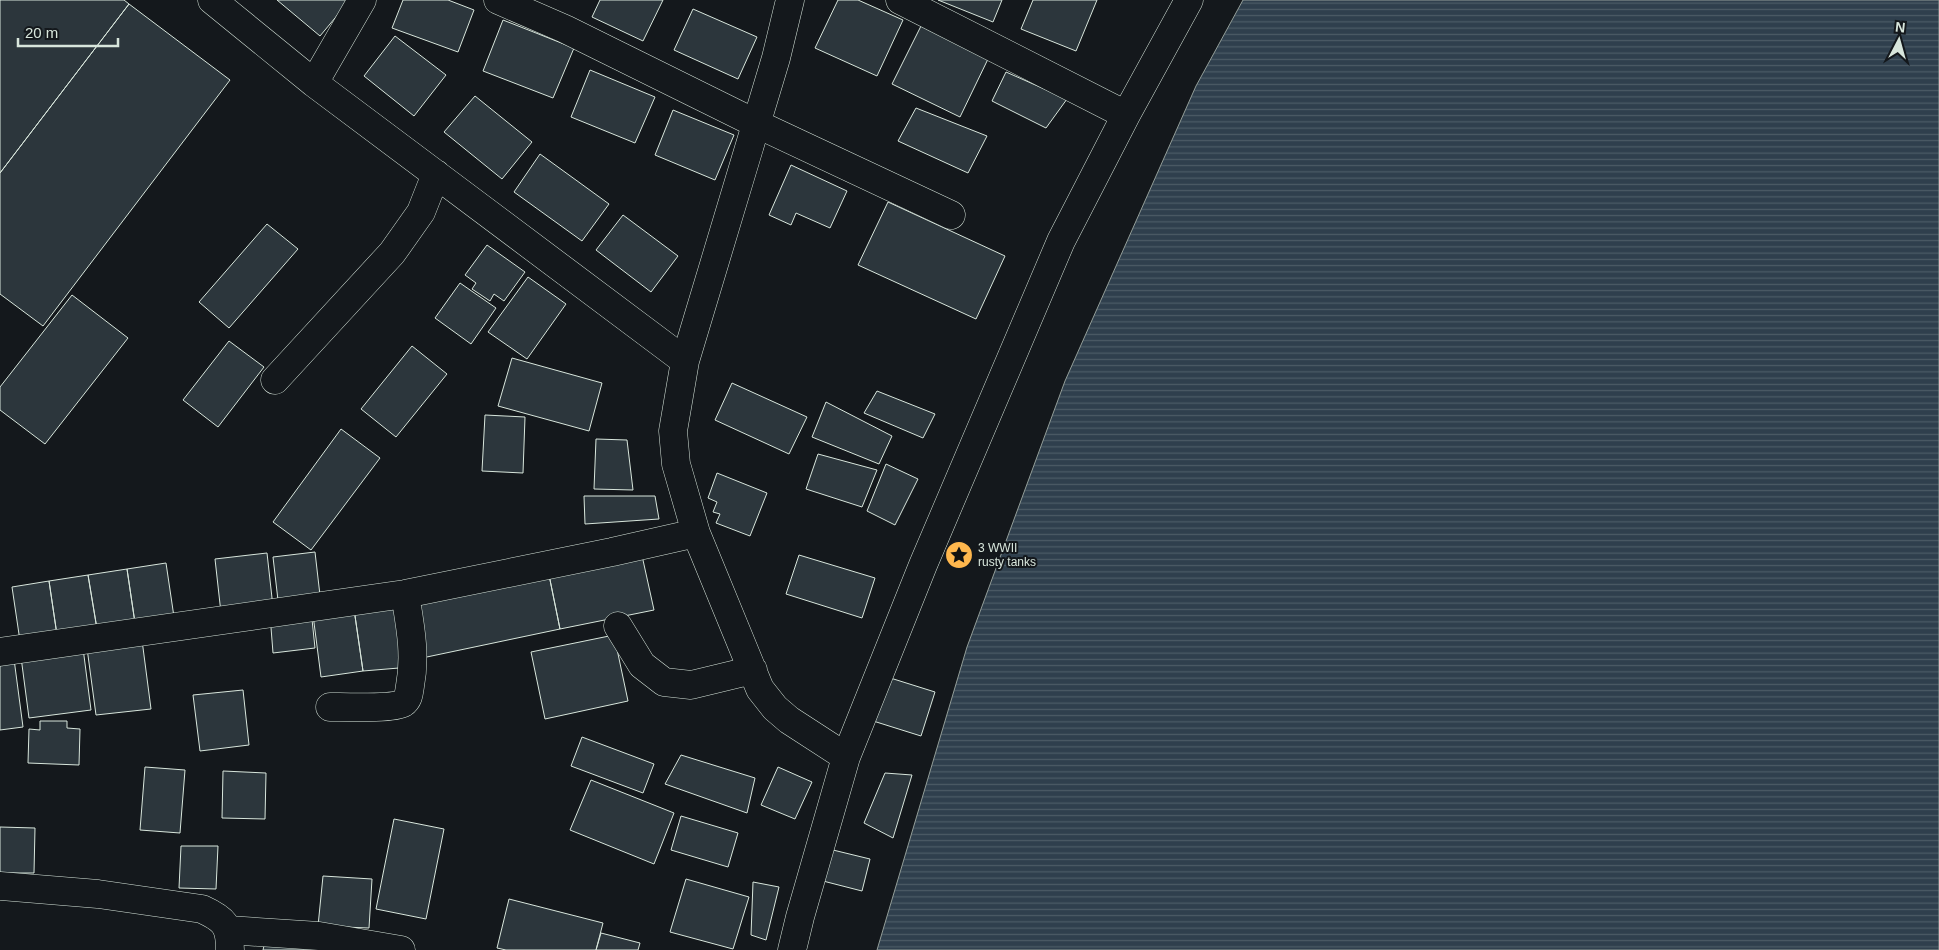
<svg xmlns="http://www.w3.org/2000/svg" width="1939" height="950" font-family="Arial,sans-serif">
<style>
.water{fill:url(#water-rules);stroke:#939e99}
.building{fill:#2c363c;stroke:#d8e6dc}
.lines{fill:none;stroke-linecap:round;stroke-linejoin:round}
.minor-casing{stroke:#d8e6dc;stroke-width:29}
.minor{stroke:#14181c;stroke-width:28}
.labels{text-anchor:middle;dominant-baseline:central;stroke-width:4;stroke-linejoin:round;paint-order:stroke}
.poi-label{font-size:12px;fill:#d8e6dc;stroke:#14181c;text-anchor:start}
</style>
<defs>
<pattern id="water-rules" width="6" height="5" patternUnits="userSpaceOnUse" patternTransform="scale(1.25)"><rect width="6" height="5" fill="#2f3f4d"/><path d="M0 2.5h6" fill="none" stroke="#4c5b66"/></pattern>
</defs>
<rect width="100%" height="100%" fill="#14181c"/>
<path class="water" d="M1243,0H1939V950H877L967,647L1065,381L1196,86Z"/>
<path class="building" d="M0,0H124L129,4L0,173Z
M277,0H350L320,36Z
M403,0H448L474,10L458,52L392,28Z
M600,0H663L643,41L592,17Z
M838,0H858L903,20L877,76L815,48Z
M938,0H1002L993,22Z
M1033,0H1097L1076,51L1021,29Z
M129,4L230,80L43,326L0,294V173Z
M693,9L757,37L738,79L674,50Z
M503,20L574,48L553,98L483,71Z
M921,26L988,59L960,117L892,84Z
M395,36L446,75L414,116L364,76Z
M590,70L655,97L635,143L571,117Z
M1006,72L1067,99L1046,128L992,101Z
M475,96L532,142L502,179L444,132Z
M916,108L987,136L968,173L898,141Z
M673,110L734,135L715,180L655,155Z
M540,154L609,204L582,241L514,192Z
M791,165L847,191L830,228L796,213L791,225L769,215Z
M888,202L1005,256L976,319L858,265Z
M623,215L678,256L651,292L596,250Z
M267,224L298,249L229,328L199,302Z
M487,245L525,272L504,301L494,294L490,301L472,289L476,283L465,275Z
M528,277L566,304L527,359L488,332Z
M460,283L496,308L471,344L435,318Z
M72,295L128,338L45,444L0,410V387Z
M229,341L264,367L218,427L183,400Z
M412,346L447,374L396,437L361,409Z
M512,358L602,383L589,431L498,406Z
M732,383L807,417L789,454L715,420Z
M877,391L935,414L923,438L864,413Z
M826,402L892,436L879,464L812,437Z
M485,415L525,417L523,473L482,471Z
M341,429L380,458L311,550L273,522Z
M596,439L627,440L633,490L594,489Z
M818,454L877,470L862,507L806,489Z
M886,464L918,479L895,525L867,511Z
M717,473L767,493L750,536L716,523L720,514L713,512L717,502L708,498Z
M584,496H655L659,519L585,524Z
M641,551L654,610L560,629L548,570Z
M315,552L321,604L279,609L273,557Z
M267,553L273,607L221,613L215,559Z
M799,555L875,578L862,618L786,594Z
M166,563L174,617L135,623L127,569Z
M127,569L135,623L97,629L88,575Z
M548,570L560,629L422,658L410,598Z
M88,575L97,629L57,635L49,581Z
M49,581L57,635L20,641L12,587Z
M398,606L411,667L363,671L354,609Z
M354,609L363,671L321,677L313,615Z
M311,610L315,648L273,653L270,615Z
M614,635L628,701L545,719L531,652Z
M142,640L151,709L96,715L87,648Z
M83,648L91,710L29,718L21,657Z
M14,659L23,727L0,730V661Z
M884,676L935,692L921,736L870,720Z
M243,690L249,745L200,751L193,695Z
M40,721H67V728L80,729L79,765L28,763L29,729L40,730Z
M582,737L654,764L643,793L571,766Z
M681,755L755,778L747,813L665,784Z
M145,767L185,770L180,833L140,830Z
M778,767L812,782L795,819L761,805Z
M223,771L266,773L265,819L222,818Z
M885,773L912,775L893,838L864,823Z
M591,780L674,813L654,864L570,830Z
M681,816L738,833L728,867L671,850Z
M394,819L444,829L426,919L376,909Z
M0,827L35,828L34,873H0Z
M181,846H218L216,889L179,888Z
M833,850L870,859L862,891L823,881Z
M323,876L372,879L369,928L318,926Z
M686,879L749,897L733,949L670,932Z
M753,882L779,887L766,940L751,935Z
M509,899L603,923L596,950H506L497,948Z
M601,933L640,943L638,950H596Z
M266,937L317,948L316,950H263Z"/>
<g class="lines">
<g class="minor-casing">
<path id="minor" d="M212,0L314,83L685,361
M498,0L565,29L757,124L951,215
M790,0L776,58L685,361L673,431L676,464L696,533L760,689L775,708L789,720L846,757
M900,0L1126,115
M314,83L362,0
M275,380L392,253L421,212L436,174
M618,626L642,665L664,682L691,685L753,670
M0,652L405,594L612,552L696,533
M330,707C344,707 393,709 403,703C409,699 409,692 410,686C416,654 410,625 405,594
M0,886L98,894L202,909C224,919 230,925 230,950
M228,930L319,936L401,950
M792,950L800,917L846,757L923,565L1061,241L1126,115L1189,0"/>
</g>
<use href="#minor" class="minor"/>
</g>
<defs>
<g id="sight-disc" transform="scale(1.4375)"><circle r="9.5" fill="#ffb74d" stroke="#14181c"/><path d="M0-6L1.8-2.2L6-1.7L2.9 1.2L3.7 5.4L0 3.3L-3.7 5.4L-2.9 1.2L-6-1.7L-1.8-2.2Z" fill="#111"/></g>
</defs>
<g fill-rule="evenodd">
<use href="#sight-disc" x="959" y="555"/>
</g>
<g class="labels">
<g class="poi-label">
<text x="978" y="548">3 WWII<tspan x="978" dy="14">rusty tanks</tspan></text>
</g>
</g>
<g transform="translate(1899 40) rotate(6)" stroke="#14181c" stroke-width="4" paint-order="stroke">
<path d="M0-4L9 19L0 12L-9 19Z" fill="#d8e6dc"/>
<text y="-8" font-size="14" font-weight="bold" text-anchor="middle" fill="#d8e6dc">N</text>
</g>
<path d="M18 38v8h100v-8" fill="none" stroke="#d8e6dc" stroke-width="2.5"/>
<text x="25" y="38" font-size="15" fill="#d8e6dc" stroke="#14181c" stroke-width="4" paint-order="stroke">20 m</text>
</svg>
